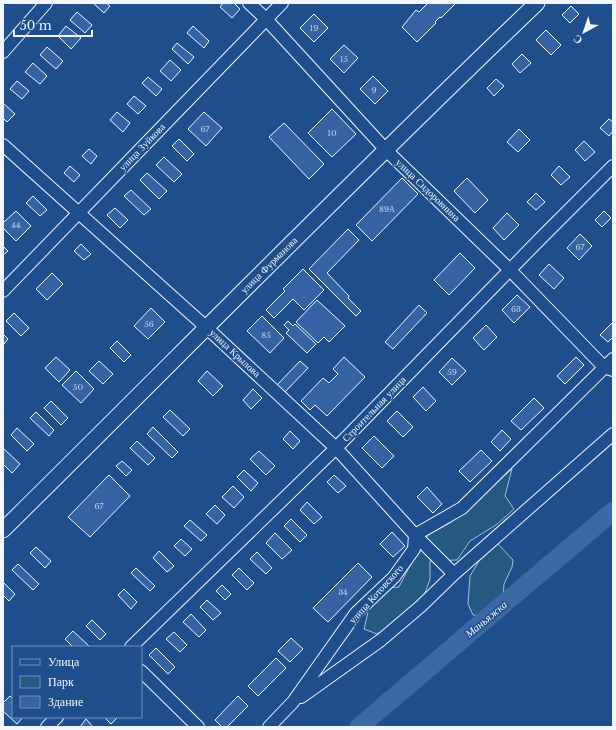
<svg xmlns="http://www.w3.org/2000/svg" width="616" height="730" font-family="'Libre Baskerville',serif">
<style>
.green{fill:#245a82;stroke:#a8bbd7}
.lines{fill:none;stroke-linecap:round;stroke-linejoin:round}
.river{stroke:#3b69a3;stroke-width:19}
.building{fill:#3563a3;stroke:#f2f6ff}
.minor-casing{stroke:#f2f6ff;stroke-width:14}
.major-casing{stroke:#f2f6ff;stroke-width:17}
.minor{stroke:#1f4e8c;stroke-width:12}
.major{stroke:#1f4e8c;stroke-width:15}
.labels{text-anchor:middle;dominant-baseline:central;stroke-width:3;stroke-linejoin:round;paint-order:stroke}
.number-label{font-size:8px;fill:#c3d1e8}
.street-label{font-size:10px;fill:#f2f6ff;stroke:#1f4e8c}
.water-label{font-size:11px;font-style:italic;fill:#f2f6ff;stroke:#1f4e8c}
</style>
<rect width="100%" height="100%" fill="#1f4e8c"/>
<path class="green" d="M512,469L505,496L514,509L496,525L470,541L457,560L430,561V579L425,593L396,623L377,634L364,629L370,604L388,588L399,587L406,573L428,535L450,523Z
M498,544L513,560L512,567L504,584L503,600L483,616L473,615L468,604L470,576L479,561Z"/>
<g class="lines">
<path class="river" d="M359,727L613,511"/>
</g>
<path class="building" d="M93,3H106L110,6L104,13Z
M223,3H234L240,9L232,18L220,7Z
M428,3H456L441,18L440,17L435,22L436,23L417,42L402,27L416,10L419,12Z
M571,6L579,14L570,23L562,15Z
M77,12L92,25L85,33L70,20Z
M314,14L328,28L314,42L300,28Z
M66,26L81,38L71,49L58,36Z
M193,26L209,41L204,48L187,33Z
M546,30L561,45L551,55L536,40Z
M177,43L194,57L188,64L172,49Z
M344,45L358,58L344,73L330,59Z
M47,47L63,61L56,69L40,55Z
M522,54L531,63L520,73L512,64Z
M170,60L181,70L171,81L160,71Z
M33,63L47,76L40,84L25,72Z
M373,76L388,91L375,104L360,89Z
M148,77L162,89L156,96L142,83Z
M496,79L504,86L494,96L487,88Z
M17,81L29,91L22,99L10,89Z
M134,96L146,106L138,114L127,104Z
M3,103L15,114L7,122L3,118Z
M332,109L356,134L332,157L308,133Z
M117,112L130,123L123,132L110,120Z
M204,112L222,128L206,146L188,129Z
M609,119L613,122V131L609,136L600,128Z
M284,123L324,164L309,179L269,137Z
M519,129L530,140L518,152L507,142Z
M179,139L194,154L187,161L172,146Z
M584,141L595,152L585,161L575,150Z
M89,149L97,156L91,164L82,156Z
M164,157L182,174L174,182L156,165Z
M70,166L80,175L74,182L64,173Z
M559,166L570,177L561,185L551,175Z
M147,173L167,191L159,199L140,180Z
M402,178L418,194L372,241L356,225Z
M467,178L488,200L475,213L454,191Z
M131,190L151,209L144,215L124,196Z
M536,193L545,202L536,210L527,202Z
M33,196L47,210L40,216L26,203Z
M115,208L128,220L120,228L107,215Z
M16,211L31,226L16,241L3,228V223Z
M604,211L611,218L602,227L595,220Z
M507,213L519,225L504,240L493,228Z
M348,229L359,240L327,273L349,296L348,298L361,311L356,316L309,269Z
M580,234L592,246L579,260L567,248Z
M81,244L91,254L84,260L74,251Z
M3,246L8,251L3,255Z
M460,253L475,268L449,295L434,280Z
M549,264L564,278L554,289L539,275Z
M303,269L324,290L304,310L293,299L274,318L266,310L285,291L283,289Z
M52,273L63,284L47,300L36,289Z
M517,295L530,307L514,323L502,310Z
M317,300L345,326L329,342L324,337L318,343L296,322Z
M419,305L427,313L393,349L385,342Z
M151,308L165,322L148,339L134,326Z
M14,313L29,328L21,336L6,321Z
M262,316L284,338L270,353L247,331Z
M288,321L293,326L295,324L316,344L307,353L286,333L289,330L284,325Z
M613,322V337L608,342L600,335Z
M486,325L497,337L484,350L473,338Z
M3,334L8,339L3,345Z
M117,341L131,355L124,362L110,348Z
M56,357L70,370L59,382L45,368Z
M344,357L365,377L327,416L315,405L310,410L301,401L323,378L329,383L338,374L333,369Z
M576,357L584,365L565,384L557,376Z
M452,358L466,371L452,385L439,372Z
M99,361L113,374L103,384L89,371Z
M300,361L308,368L284,393L277,385Z
M76,371L94,389L81,403L62,385Z
M207,371L223,386L213,396L198,381Z
M423,387L436,401L426,411L413,397Z
M253,389L262,398L251,409L243,400Z
M534,398L544,408L521,430L511,421Z
M51,401L68,418L61,425L44,408Z
M170,410L190,429L183,436L163,417Z
M397,411L413,427L403,437L387,421Z
M36,412L54,430L49,436L30,418Z
M153,427L178,452L172,458L147,434Z
M17,428L34,444L27,451L11,435Z
M502,430L511,439L500,451L491,442Z
M290,431L300,441L293,449L283,439Z
M374,436L394,456L382,468L362,448Z
M137,441L155,458L148,465L130,448Z
M3,448L20,464L12,473L3,464Z
M481,450L492,461L470,482L459,471Z
M259,451L275,466L266,475L250,459Z
M122,461L132,470L126,476L116,466Z
M244,470L258,483L251,491L237,477Z
M109,475L130,496L90,537L68,517Z
M334,475L346,486L338,493L327,482Z
M233,486L244,497L234,508L222,497Z
M427,487L442,504L433,513L417,497Z
M307,502L322,517L314,524L300,510Z
M215,505L225,515L217,524L206,514Z
M291,519L307,535L300,542L284,526Z
M190,520L207,535L201,541L184,526Z
M392,532L405,546L393,557L380,544Z
M275,533L292,550L282,559L266,543Z
M181,539L192,549L185,556L174,546Z
M36,547L51,561L45,568L30,553Z
M159,551L174,566L167,572L153,558Z
M257,552L272,568L266,574L250,559Z
M358,563L372,577L328,622L313,608Z
M18,564L39,584L33,590L12,570Z
M136,568L155,586L150,591L131,573Z
M239,568L254,583L247,590L232,575Z
M3,582L15,594L9,601L3,595Z
M222,585L231,594L225,600L216,591Z
M124,589L137,602L131,609L118,595Z
M207,600L221,613L213,620L200,607Z
M191,614L206,630L199,637L183,622Z
M92,620L106,634L100,640L86,626Z
M73,631L90,647H73L65,639Z
M174,632L187,645L180,652L166,639Z
M291,638L303,649L290,662L278,651Z
M156,648L175,667L168,674L149,655Z
M276,658L286,668L258,696L248,686Z
M10,696L13,699V717H23L17,724L3,711V703Z
M238,696L248,706L227,727H222L215,720Z
M104,717H118L111,724Z
M86,719L93,727H80Z"/>
<g class="lines">
<g class="minor-casing">
<path id="minor" d="M249,3L266,19L386,150L510,270L604,367L613,370
M3,52L46,3
M3,145L207,328L336,448L415,535L454,574
M3,291L282,3
M131,647L336,448L540,239L613,166
M141,671L198,727
M301,697L381,640L421,606L454,574L613,434
M47,727L57,717
M269,727L293,702L356,613L394,577L414,549L415,535L462,508L613,359"/>
</g>
<g class="major-casing">
<path id="major" d="M3,530C181,354 356,176 537,3"/>
</g>
<use href="#minor" class="minor"/>
<use href="#major" class="major"/>
</g>
<g class="labels">
<g class="number-label">
<text x="314" y="28">19</text>
<text x="344" y="59">15</text>
<text x="374" y="90">9</text>
<text x="205" y="129">67</text>
<text x="332" y="133">10</text>
<text x="387" y="209">89А</text>
<text x="16" y="225">44</text>
<text x="580" y="247">67</text>
<text x="516" y="309">63</text>
<text x="149" y="324">56</text>
<text x="266" y="335">85</text>
<text x="452" y="372">59</text>
<text x="78" y="387">50</text>
<text x="99" y="506">67</text>
<text x="343" y="592">34</text>
</g>
<g class="street-label">
<text transform="translate(142 147) rotate(-46)">улица Зуйкова</text>
<text transform="translate(428 190) rotate(44)">улица Сидоровнина</text>
<text transform="translate(269 265) rotate(-45)">улица Фурманова</text>
<text transform="translate(235 353) rotate(43)">улица Крылова</text>
<text transform="translate(374 409) rotate(-46)">Строительная улица</text>
<text transform="translate(376 594) rotate(-48)">улица Котовского</text>
</g>
<g class="water-label">
<text transform="translate(486 619) rotate(-40)">Маньяжка</text>
</g>
</g>
<rect width="616" height="730" fill="none" stroke="#f2f6ff" stroke-width="8"/>
<rect x="12" y="646" width="130" height="72" fill="#1f4e8c" stroke="#7391ba"/>
<rect x="20" y="659" width="20" height="6" fill="#1f4e8c" stroke="#7391ba"/>
<text x="48" y="666" font-size="12" fill="#f2f6ff">Улица</text>
<rect x="20" y="676" width="20" height="12" fill="#245a82" stroke="#7391ba"/>
<text x="48" y="686" font-size="12" fill="#f2f6ff">Парк</text>
<rect x="20" y="696" width="20" height="12" fill="#3563a3" stroke="#7391ba"/>
<text x="48" y="706" font-size="12" fill="#f2f6ff">Здание</text>
<g transform="translate(584 32) rotate(220)" stroke="#1f4e8c" stroke-width="3" paint-order="stroke">
<path d="M0-3L7 15L0 10L-7 15Z" fill="#f2f6ff"/>
<text y="-6" font-size="11" font-weight="bold" text-anchor="middle" fill="#f2f6ff">С</text>
</g>
<path d="M14 30v6h78v-6" fill="none" stroke="#f2f6ff" stroke-width="2"/>
<text x="20" y="30" font-size="12" fill="#f2f6ff" stroke="#1f4e8c" stroke-width="3" paint-order="stroke">50 m</text>
</svg>
